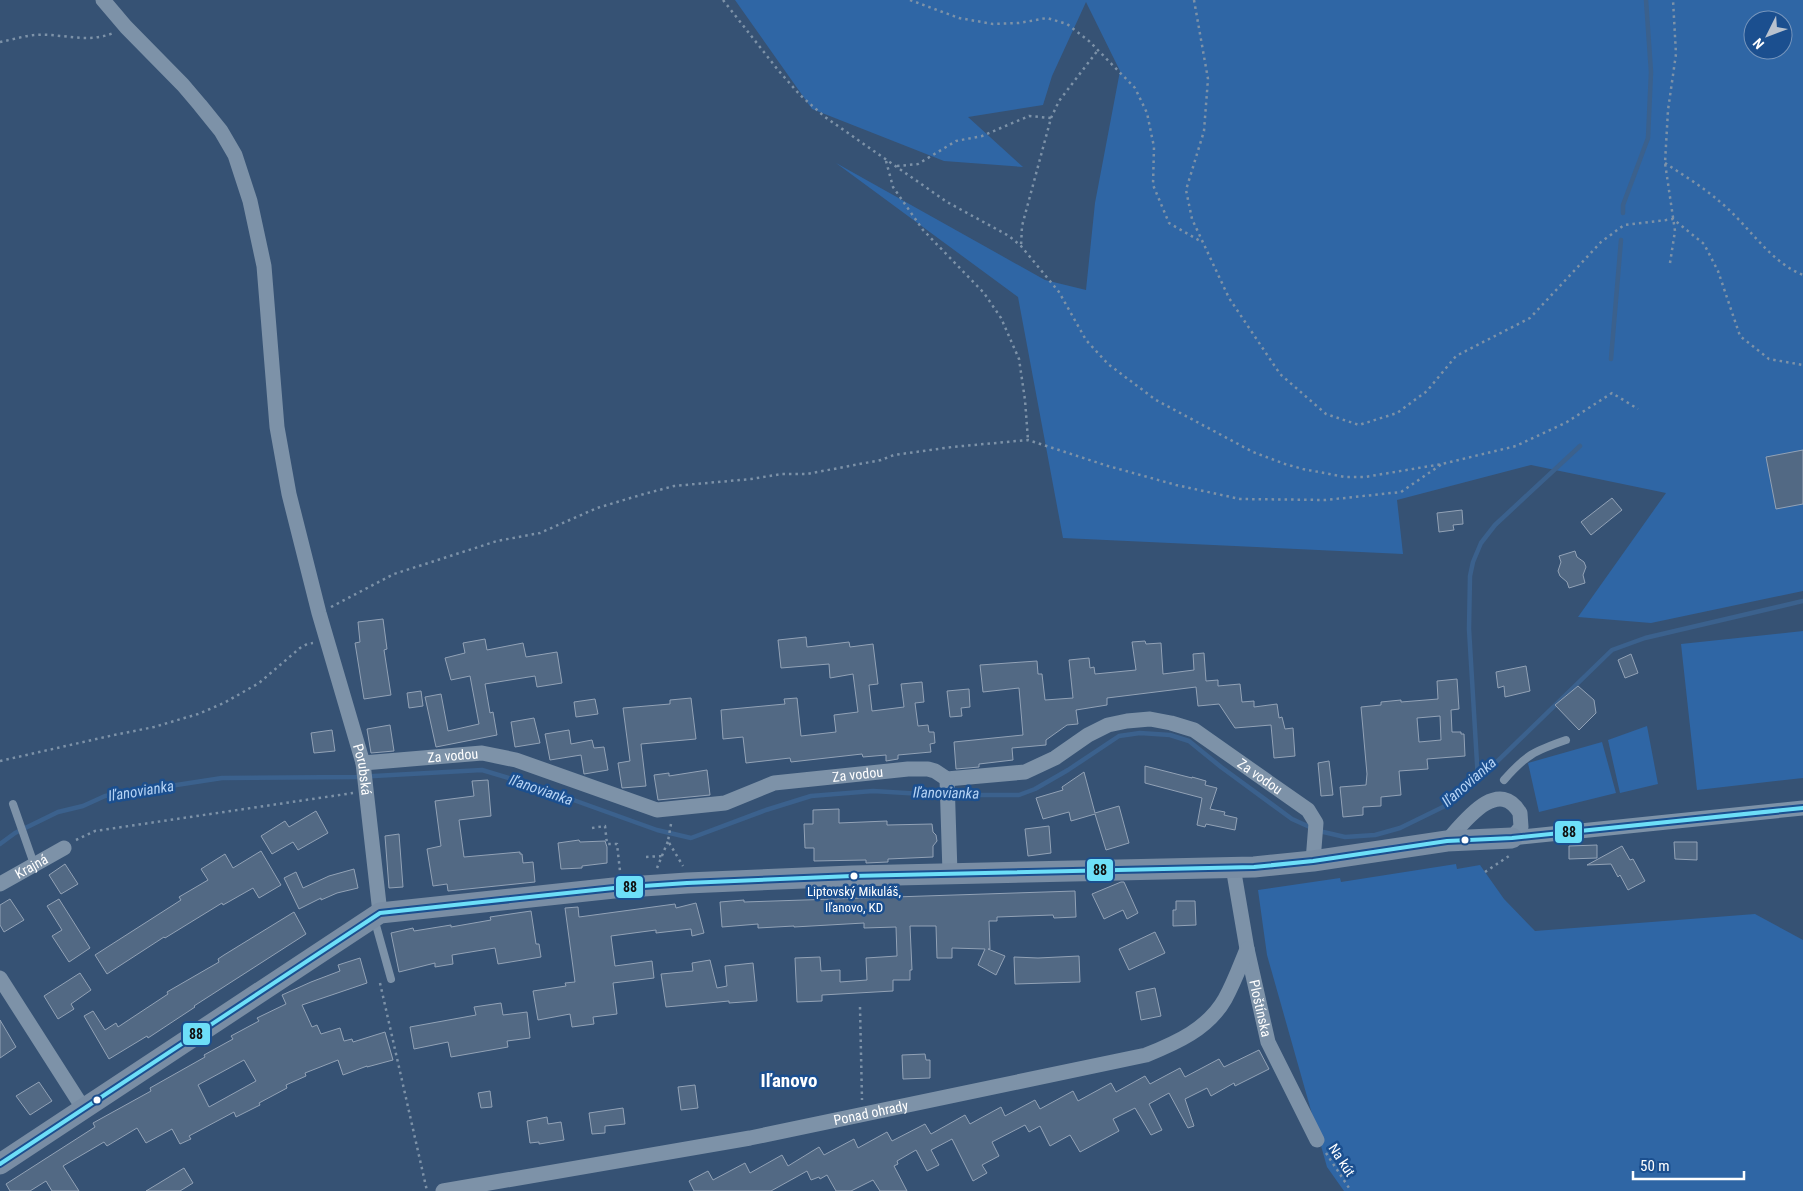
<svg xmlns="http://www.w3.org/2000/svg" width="1803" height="1191" font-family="'Roboto Condensed',sans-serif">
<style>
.green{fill:#2f66a5;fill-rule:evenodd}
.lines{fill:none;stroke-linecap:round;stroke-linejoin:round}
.stream{stroke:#3b618d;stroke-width:4.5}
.building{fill:#526984;stroke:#92a2b6;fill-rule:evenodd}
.path{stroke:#7d92a8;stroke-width:2.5;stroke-dasharray:2.5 4;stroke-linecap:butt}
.lane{stroke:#7d92a8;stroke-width:8}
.street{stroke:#7d92a8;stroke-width:15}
.secondary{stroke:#798da4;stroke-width:21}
.bus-1-casing{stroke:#1b4f8f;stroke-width:8}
.bus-1{stroke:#6ddff8;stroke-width:4}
.bus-dot{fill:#fff;stroke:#1b4f8f;stroke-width:2}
.labels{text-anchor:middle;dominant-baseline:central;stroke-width:5;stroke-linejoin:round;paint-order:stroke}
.bus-label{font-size:13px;fill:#fff;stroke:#1b4f8f}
.street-label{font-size:14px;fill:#fff;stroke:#1b4f8f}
.water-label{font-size:15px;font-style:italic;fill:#b5d3f5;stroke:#1b4f8f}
.district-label{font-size:19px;font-weight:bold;fill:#fff;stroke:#1b4f8f}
.line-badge{stroke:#1b4f8f;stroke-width:2}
.pale-badge-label{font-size:14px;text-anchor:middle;font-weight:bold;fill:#111}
</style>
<rect width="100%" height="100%" fill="#365274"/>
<path class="green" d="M735,0H1803V591L1651,623L1578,617L1666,493L1531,465L1397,500L1403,554L1063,538L1018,297L836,163L1045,280L1086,290L1095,203L1120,71L1086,2L1052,76L1043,105L968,117L1023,167L944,161L812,109ZM1753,20H1783V50H1753Z
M1803,631V778L1697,790L1681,644Z
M1647,726L1658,784L1620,793L1608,740Z
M1602,742L1616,793L1539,812L1528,763Z
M1456,864L1457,869L1480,865L1504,899L1535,931L1755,914L1803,940V1191H1344L1327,1167L1267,955L1258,890L1340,878L1341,882Z"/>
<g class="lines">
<path class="stream" d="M1623,213V205L1648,138L1651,72L1646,0
M1611,359L1621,240
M1478,780L1469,629L1470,576L1473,562L1481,543L1495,525L1580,446
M1319,831L1345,837L1375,835L1400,828L1443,807L1478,780L1612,650L1645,638L1803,601
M0,844L15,833L58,812L83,806L105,796L222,778L356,777L482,770L529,784L657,830L691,838L766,810L811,796L873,791L939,795H1019L1035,789L1068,770L1119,736L1140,733L1170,735L1189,741L1221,767L1292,819L1312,828"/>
</g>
<path class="building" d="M1803,450V504L1776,509L1766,457Z
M1612,498L1622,510L1591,535L1581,522Z
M1462,510L1463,524L1453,525L1454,530L1439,532L1437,513Z
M1575,551L1577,557L1584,562L1586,567L1583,575L1585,583L1569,588L1567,582L1560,576L1558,571L1561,562L1559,556Z
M383,619L387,649L384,650L391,695L364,699L355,643L360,642L358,622Z
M806,637L807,647L849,642L850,647L873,644L878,684L869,685L872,711L904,707L901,684L922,682L924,702L915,703L918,726L928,725L929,732H934L935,743L930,744L931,752L898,755V759L886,761V755L863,757L862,754L791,762L790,758L746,763L743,737L723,739L721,710L785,704L784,699L797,698L801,736L836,732L834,715L858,712L853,674L830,678L829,664L781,668L778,640Z
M485,639L487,650L523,643L526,657L557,652L562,683L537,687L535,676L485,684L490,713L493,712L497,735L436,747L425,697L441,694L448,731L479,724L470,676L451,680L445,658L465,653L463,643Z
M1145,641L1146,644L1161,643L1163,674L1194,670L1193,654L1204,653L1206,681L1218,680V686L1240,684L1242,702L1254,701V707L1277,704L1279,718L1282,717L1285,729L1293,728L1295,756L1274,758L1271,725L1235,728L1219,704L1198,706L1196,687L1107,698V705L1076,710L1078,724L1067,725L1046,740V745L1012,748L1013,760L979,764V767L956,769L954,742L1023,735L1019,688L983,692L980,665L1037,661L1038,674H1042L1045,700L1073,698L1069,660L1089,658L1090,668L1094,667L1095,674L1136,670L1132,642Z
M1631,654L1638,673L1625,678L1618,660Z
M1526,666L1530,691L1505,697L1504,686L1498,688L1496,672Z
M1457,679L1459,709L1451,710L1452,732H1461V734H1464L1465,756L1427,759L1428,769L1399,771L1401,795L1381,797V806L1363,807V815L1343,817L1340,787L1366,785L1367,774L1361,707L1381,705V702L1401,700V702L1438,699L1437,681ZM1440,716L1441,740L1419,742L1417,718Z
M1578,686L1594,700L1596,713L1579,730L1555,705Z
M969,689L970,707L961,708L962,716L950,717L947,691Z
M421,691L423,706L409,708L407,693Z
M691,698L696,739L641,744L646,786L622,788L618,763L630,761L623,708L670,704V700Z
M595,699L598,714L576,717L574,702Z
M534,718L540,743L515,747L511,722Z
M390,725L394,751L371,753L367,729Z
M332,730L335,751L314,753L311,733Z
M569,730L571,744L592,740L594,748L604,747L608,770L584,774L581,755L550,760L545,734Z
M1329,761L1333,795L1321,796L1318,763Z
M1145,766L1192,778V777L1206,781L1205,785L1217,788L1210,809L1225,812L1224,815L1237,818L1235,830L1206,824L1205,827L1197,825L1202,798L1145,783Z
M707,770L710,795L658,800L654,775L669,773V776Z
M1084,772L1095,813L1119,806L1129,843L1106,850L1095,814L1071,821L1069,812L1043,819L1036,798L1063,790L1062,787Z
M488,780L491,816L459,820L464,857L520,852V854H522L523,863L533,862L535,882L448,891L447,884L433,886L427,849L441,846L435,801L474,796L472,781Z
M839,809V823L887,821V825L932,824L933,832L936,835L937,841L933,846V857L888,859V862L866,863V860L814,861V848H805L804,824H813V810Z
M316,811L328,833L298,850L293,842L272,854L261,836L285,821L289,827Z
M1049,826L1051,853L1028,856L1025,829Z
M399,834L403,887L389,888L385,836Z
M579,840L580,842L605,841L607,847V863L582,866V868L561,869L558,843Z
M1674,842H1697V860L1675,859Z
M1597,845V858L1569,859V846Z
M1622,846L1630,860L1633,859L1645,881L1628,890L1620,875L1618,877L1611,864L1587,865Z
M261,851L281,885L259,898L253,888L223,905L222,903L165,938L164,937L107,974L95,955L181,900L179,897L208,880L201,869L225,854L233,868Z
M65,864L78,884L61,894L49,875Z
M354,869L358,888L337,893L321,900V898L299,909L284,878L296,872L303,888L329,876Z
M1121,882H1124L1138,913L1127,919L1123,910L1104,919L1092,894Z
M1075,891L1076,917L1054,918L1053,915L997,917V921H989L990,949H988L1005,956L996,975L978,965L985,949L952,948V958H937L936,926H910L912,970H910V980H893V991L822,995V1001L797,1002L795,958L820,957L821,971L840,970V982L867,980L866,958L897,956L896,927L864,928V923L794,927V926L758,928V924L722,927L720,902L744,900V902Z
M10,899L24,920L4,932L0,925V905Z
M59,899L90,948L69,962L52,936L62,930L47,906Z
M1176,901H1195L1196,925L1173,926V910H1176Z
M696,903L704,933L692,936L691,929L656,933V930L611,936L615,966L652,961L654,978L613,983L617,1014L593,1017L594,1024L572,1027L570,1014L538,1020L533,991L566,986L565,983L575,982L565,908L578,907L579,917L675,904L676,908Z
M531,911L536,944H539L541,957L498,964L495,948L452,955L453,964L435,967V963L399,972L391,933L413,928L414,931L451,925V927L491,920L490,917Z
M294,912L306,934L194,1006L195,1007L148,1038L147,1036L109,1059L84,1016L93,1011L105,1030L116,1023L118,1027L168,994L167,992L219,962L218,959L224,955Z
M1155,932L1165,953L1129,970L1119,949Z
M1079,956L1080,982L1015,984L1014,957L1038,958Z
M360,958L367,983L302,1005L312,1027L317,1025L321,1034L340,1028L344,1041L352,1039L353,1042L385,1032L393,1060L367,1067V1066L343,1075L338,1060L305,1073L306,1076L286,1085L287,1088L259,1103L260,1105L236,1117L234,1112L189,1136L191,1139L180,1144L172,1129L146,1143L137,1128L107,1146L104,1142L63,1166L79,1191H52L46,1181L30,1191H10L6,1184L95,1127L93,1123L151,1091L150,1088L205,1057L204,1055L233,1039L231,1036L259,1021L257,1018L286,1004L282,995L311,982L340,971L338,965ZM244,1060L256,1081L209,1107L198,1085Z
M710,960L717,988L727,986L725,966L753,963L757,1001L729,1003V1001L666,1007L661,974L693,971L692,963Z
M80,973L91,990L71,1004L74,1009L58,1019L44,996Z
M1155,988L1161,1016L1141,1020L1136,992Z
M501,1003L503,1015L527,1012L530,1038L507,1041L508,1047L451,1057L448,1042L414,1049L410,1027L476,1015L474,1007Z
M0,1020L16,1047L0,1058Z
M1259,1050L1269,1069L1235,1086L1234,1083L1211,1096L1207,1088L1185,1099L1194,1126L1188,1128L1169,1093L1149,1104L1162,1130L1151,1135L1135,1108L1113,1119L1119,1131L1080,1152L1070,1135L1050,1146L1040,1126L1029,1132L1025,1125L992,1142L999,1156L982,1165L987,1173L973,1181L952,1139L931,1150L939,1165L927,1171L916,1150L897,1161L898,1164L894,1166L907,1191H880L873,1180L851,1191H836L827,1175L820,1179L819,1177L811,1180L807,1171L771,1191H694L689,1181L708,1171L713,1180L745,1163L750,1173L782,1155L788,1166L819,1147L824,1155L854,1139L858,1148L887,1132L892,1141L925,1124L931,1134L965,1115L970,1124L1001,1107L1005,1116L1035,1100L1040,1109L1073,1091L1078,1101L1111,1083L1116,1092L1145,1076L1150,1084L1180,1068L1185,1077L1219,1059L1224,1067Z
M925,1054L926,1060H930V1078L903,1079L902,1055Z
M39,1082L52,1101L30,1115L16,1096Z
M695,1085L698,1108L681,1110L678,1087Z
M490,1091L492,1107L481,1108L478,1093Z
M623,1108L625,1124L605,1126V1133L592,1134L589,1113Z
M547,1117L548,1124L561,1122L564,1140L539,1144V1142L530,1143L527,1121Z
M184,1168L193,1183L180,1191H146Z"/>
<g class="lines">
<path class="path" d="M723,0L778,70L800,95L825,117L947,202L1009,236L1021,246L1059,292L1086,340L1108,364L1156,400L1253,452L1285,464L1303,469L1345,477H1365L1442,464L1516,446L1567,422L1612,393L1638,409
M910,0L959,18L993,24L1019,23L1047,18L1067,24L1089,41L1135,88L1147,113L1154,147L1153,185L1169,223L1202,242
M1194,0L1208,79L1204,131L1186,190L1192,219L1229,298L1280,374L1326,414L1359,425L1397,413L1427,391L1456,356L1530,318L1601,242L1624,225L1666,220L1673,219L1704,244L1718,271L1740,336L1769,359L1803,365
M0,42C11,40 23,36 35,35C62,33 87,44 113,33
M1051,118L1059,101L1098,50
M886,161L893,187L923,230L984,293L1001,318L1019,359L1025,400L1028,440
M1665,163C1683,175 1703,187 1719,201C1748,224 1768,261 1803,275
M897,166L918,164L956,141L982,136L1029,116L1051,118L1022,226L1021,246
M1670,263L1675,231L1665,163L1668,110L1676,54L1673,0
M331,607L394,574L497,541L540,533L597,508L644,494L674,486L751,479L782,474H807L881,460L894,455L952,447L1028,440L1108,466L1176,485L1240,499L1326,500L1401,492L1442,464
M0,761L114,735L154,727L198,714L224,703L259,683L300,648L307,644L313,643
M671,824L668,841L683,866
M592,828L605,826L607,844H617L620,871
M76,840L95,831L353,793
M646,857L662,856
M657,868L668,841
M1485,872L1509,856
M380,983L427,1191
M860,1007L862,1100
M1326,1153L1351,1191"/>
<path class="lane" d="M1504,780C1526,755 1534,751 1566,740
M13,804L34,864
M374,918L391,979"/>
<g class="street">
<path id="s1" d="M103,0L126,27L183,85L200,105L221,131L235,155L250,201L264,266L277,427L289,494L319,613L363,763L380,913"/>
<path id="s2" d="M363,763L482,753L516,760L657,810L725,803L774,783L908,769H928L935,771L947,779L1025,772L1055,758L1088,735L1108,725L1127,721L1150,719L1171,723L1194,730L1308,810L1316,823L1313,861"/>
<path d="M947,779L950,873"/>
<path d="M1512,838L1803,808"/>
<path d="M1447,841C1464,822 1498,776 1520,813L1521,827L1512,838"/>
<path id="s3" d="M1233,867L1247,949L1268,1042L1317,1140"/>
<path id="s4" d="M0,884L64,848"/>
<path d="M0,978L83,1108"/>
<path id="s5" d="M443,1191L750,1138L1146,1055C1176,1043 1208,1029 1225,999C1234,983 1240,966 1247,949"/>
</g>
<path class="secondary" d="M0,1164L380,913L614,888L687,883L852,876L1254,867L1313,861L1447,841L1512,838"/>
<g class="bus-1-casing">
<path id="bus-1" d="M0,1164L380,913L614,888L687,883L852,876L1254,867L1313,861L1447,841L1512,838L1803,808"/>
</g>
<use href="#bus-1" class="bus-1"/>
</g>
<g class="bus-dot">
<circle cx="1465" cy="840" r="4.5"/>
<circle cx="854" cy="876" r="4.5"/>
<circle cx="97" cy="1100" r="4.5"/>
</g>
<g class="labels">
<g class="bus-label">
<text x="854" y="891">Liptovský Mikuláš,<tspan x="854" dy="16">Iľanovo, KD</tspan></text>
</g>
<g class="street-label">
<text stroke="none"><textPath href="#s2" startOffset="90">Za vodou</textPath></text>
<text stroke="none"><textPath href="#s1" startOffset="834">Porubská</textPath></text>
<text stroke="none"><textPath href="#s2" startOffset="509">Za vodou</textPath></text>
<text stroke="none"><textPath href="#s2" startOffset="944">Za vodou</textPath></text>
<text stroke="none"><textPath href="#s4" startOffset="36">Krajná</textPath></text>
<text stroke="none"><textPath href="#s3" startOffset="144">Ploštínska</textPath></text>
<text stroke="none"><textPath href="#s5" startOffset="435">Ponad ohrady</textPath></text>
<text transform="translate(1342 1160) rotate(57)">Na kút</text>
</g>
<g class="water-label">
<text transform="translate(1469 782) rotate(-41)">Iľanovianka</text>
<text transform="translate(541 790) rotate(19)">Iľanovianka</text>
<text transform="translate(141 791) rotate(-9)">Iľanovianka</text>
<text transform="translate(946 793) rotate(1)">Iľanovianka</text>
</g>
<g class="district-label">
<text x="789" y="1080">Iľanovo</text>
</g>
</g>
<g class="line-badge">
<rect x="1554" y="820" width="29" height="24" rx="5" fill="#6ddff8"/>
<rect x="1086" y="858" width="28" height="24" rx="5" fill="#6ddff8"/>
<rect x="615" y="875" width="29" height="24" rx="5" fill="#6ddff8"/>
<rect x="182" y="1022" width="29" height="24" rx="5" fill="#6ddff8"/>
</g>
<g class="pale-badge-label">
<text x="1569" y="837">88</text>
<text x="1100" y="875">88</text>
<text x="630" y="892">88</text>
<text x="196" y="1039">88</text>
</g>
<g transform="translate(1768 35) rotate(228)"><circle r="24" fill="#1b4f8f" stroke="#7695bc"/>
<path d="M0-4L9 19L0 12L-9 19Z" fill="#b9c2ce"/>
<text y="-8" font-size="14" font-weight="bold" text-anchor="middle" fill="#ffffff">N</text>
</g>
<path d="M1633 1171v8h111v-8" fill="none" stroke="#ffffff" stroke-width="2.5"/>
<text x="1640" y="1171" font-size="15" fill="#ffffff" stroke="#1b4f8f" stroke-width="4" paint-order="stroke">50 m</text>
</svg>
